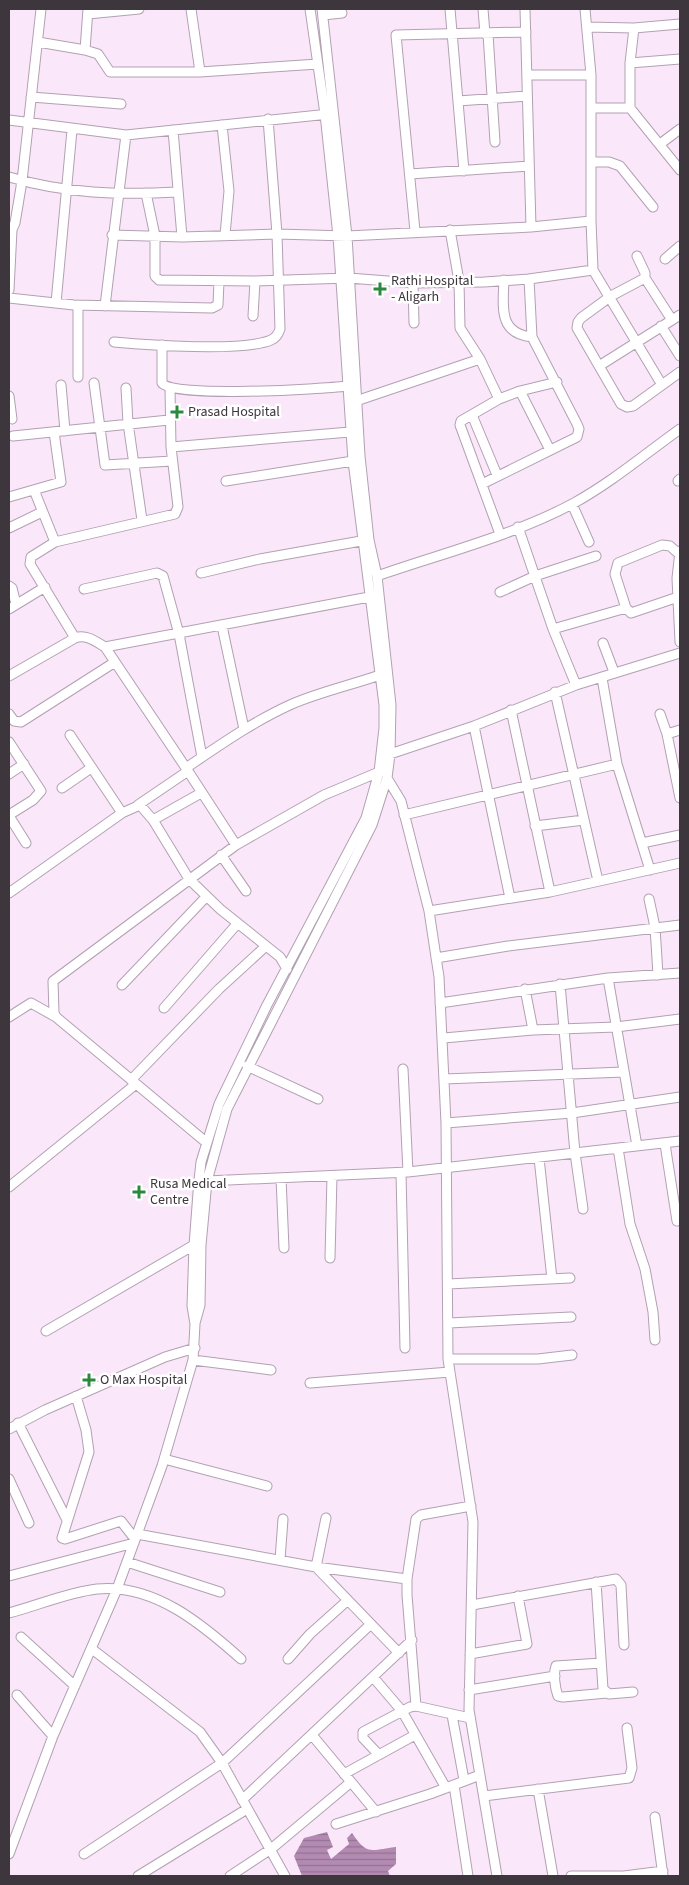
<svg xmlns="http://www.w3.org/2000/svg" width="689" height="1885" font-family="'Source Sans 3',sans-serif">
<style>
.water{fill:url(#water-rules)}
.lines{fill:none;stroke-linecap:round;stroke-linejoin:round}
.minor-casing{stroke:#b2a1b2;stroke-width:11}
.minor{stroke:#fff;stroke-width:9}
.poi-dot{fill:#2a893c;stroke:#fff;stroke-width:2}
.labels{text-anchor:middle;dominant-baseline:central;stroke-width:5;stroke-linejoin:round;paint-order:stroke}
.poi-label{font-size:14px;fill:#3d363d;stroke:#fff;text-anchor:start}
</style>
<defs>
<pattern id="water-rules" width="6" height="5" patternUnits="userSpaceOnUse" patternTransform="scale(1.25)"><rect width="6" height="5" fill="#b38bb2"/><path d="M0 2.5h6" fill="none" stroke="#937292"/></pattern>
</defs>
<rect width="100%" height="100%" fill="#fae8fa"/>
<path class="water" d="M327,1832L333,1847L327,1850L331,1859L349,1844L347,1838L352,1833C367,1856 371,1850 396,1847V1864L388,1871L390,1876H302L294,1856L304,1838Z"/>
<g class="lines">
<g class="minor-casing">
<path id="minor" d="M191,9L200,72
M450,9L464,171
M483,9L485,34
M525,9L531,227
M585,9L591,75V221L593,270L662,385L680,372
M88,14L139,9
M323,15L342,13
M587,27L634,28L630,63V108L680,170
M634,28L680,24
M488,34L495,142
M38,42L85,50L88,9
M85,50L98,54L110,72H200L318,64
M630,63L680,59
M527,75H591
M31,97L121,104
M458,101L527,96
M591,108H630
M268,119L277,234L347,236L531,227L591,221
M9,120L126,135L329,114
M222,125L229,191L225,235
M660,144L680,129
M591,162H609L620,166L653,207
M410,174L529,166
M9,177C67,194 118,195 178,192
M146,193L155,236V276L159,280L255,281L349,278L413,283
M450,230L459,281L460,328L480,359L499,399L520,391L557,382
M415,231L396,35L526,32
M112,235L182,237
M9,236L15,223L22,181L41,9
M637,256L645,273V278L611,296L581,318L578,322L577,328L621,404L627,407L633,406L662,385
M665,259L680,246
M645,278L672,320
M504,280C503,306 498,334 532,337
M9,290L12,230
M9,298L74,305L212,308L218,305L219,281
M56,303L72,130
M78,305V377
M105,306L126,135
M253,316L255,281
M414,323L413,283L484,282L529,279
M661,326L680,356
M114,342C146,345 243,352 271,340C276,338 278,335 280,329L277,234L182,237L173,130
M162,345V383C170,398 323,389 347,386
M599,366L680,315
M94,383L105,465L172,461
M61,385L65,431
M126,388L128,423L142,520
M520,391L550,450
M9,396L12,419
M499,399L461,421L460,425L500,534
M356,401L480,359
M472,415L497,475
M13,436L169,420
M171,447L350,432
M226,481L353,461
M678,481L680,479
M482,484L577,437L579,429L577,424L532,337L529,279L593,270
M34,490L55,542L175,514L178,507L171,447L170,388
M9,497L61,482L54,432
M572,504L589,542
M518,527L553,629L576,685
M9,528L42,512
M55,542L31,557L30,564L75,638
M680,551L677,578L680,642
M201,573L260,559L361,541
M377,576C440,554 515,535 574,503C612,482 645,454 680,429
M9,586L12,588L16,604
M84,589L157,573L163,576L179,634L202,757
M500,592L535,576L596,556
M678,597L631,613L626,608L615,574L618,563L662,545L670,546L679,554
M9,609L45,587
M222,626L244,729
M553,629L626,608
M603,643L614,672
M105,647L369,597
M9,676L75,638C86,634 95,641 105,647L186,768C220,745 254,721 292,704C320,692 351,685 380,675
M602,678L617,764L650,870
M555,692L598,881
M511,710L550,892
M9,714L14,721L21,722L115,662
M660,714L667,734
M474,726L510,898
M680,730L667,734L680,798
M70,735L122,813
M9,742L41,791L33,800L9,815
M390,754L474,726L576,685L680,653
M186,768L236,845
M9,774L24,764
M387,778L401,801L429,911L439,977L446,1123L448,1359L473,1522L469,1710L497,1876
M62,788L91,768
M138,805L188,771
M404,815L617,764
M9,816L26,843
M153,820L201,793
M535,826L584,820
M642,843L680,835
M221,855L246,891
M9,893L122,813L140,805L153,820L189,879L220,909L280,957L287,969
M649,899L655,927L658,975
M429,911L550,892L680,863
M436,958L508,946L680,925
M608,978L680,973
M560,984L575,1153L583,1209
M122,985L206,897
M525,989L533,1030L616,1027L680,1019
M440,1003L608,978L637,1146
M164,1008L237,924
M9,1017L31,1003L56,1017
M444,1038L533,1030
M247,1066L318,1099
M403,1069L408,1172
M444,1079L624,1072
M131,1080L219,989L266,946
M446,1123L572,1113L680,1097
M207,1143L56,1017L54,1013L53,981L236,845L324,795L379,772
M665,1144L677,1221
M618,1148L630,1224L645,1269L653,1312L655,1340
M539,1158L552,1279
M401,1173L405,1348
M281,1178L284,1248
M207,1181L408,1172L680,1141
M9,1187L136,1084
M330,1258L332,1176
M448,1284L570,1278
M195,1323L200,1305L201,1245L207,1181L227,1109L372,825L387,778L390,754L391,705L377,576L369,540L360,456L347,236L322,9
M449,1323L571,1317
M46,1331L194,1245
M448,1359H538L572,1355
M193,1360L271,1370
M310,1383L450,1372
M76,1396L86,1430L89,1452L62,1538L65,1539L121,1521L135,1539
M18,1423L67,1520
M9,1429L45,1410L165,1357L195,1348
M164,1459L267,1486
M9,1479L29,1523
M326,1518L316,1567L399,1653
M137,1534L316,1567L407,1579
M280,1560L283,1519
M127,1562L220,1592
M9,1576L134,1543
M596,1582L603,1689L609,1694L633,1692
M472,1605L616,1579L621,1585L624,1645
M9,1613C36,1606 69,1592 97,1589C153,1583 202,1624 241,1659
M21,1637L75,1686
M92,1649L200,1732L222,1763L285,1876
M470,1654L527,1644L518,1596
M288,1659L310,1634L348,1600
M601,1663L556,1666C553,1674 555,1688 558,1696L563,1697L607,1693
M373,1677L402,1711L446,1788
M469,1690L555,1676
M17,1695L53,1736
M416,1706L407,1595V1579L416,1519L421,1515L471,1506
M452,1715L464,1780
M312,1735L376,1812
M379,1755L363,1738V1732L410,1707L416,1706L470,1718
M344,1774L415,1735
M454,1785L468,1876
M538,1789L553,1876
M484,1796L629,1778L632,1768L627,1728
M242,1800L412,1640
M655,1817L663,1876
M336,1824L430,1794L480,1775
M9,1854L53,1736L117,1589L162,1466L193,1360L195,1324L192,1306L194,1245L199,1180L201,1162L219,1104L267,1005L366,818L379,772L384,728V705L353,461L338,236L325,114L310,9
M84,1854L222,1763L371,1624
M138,1876L247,1809
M230,1876L271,1849L351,1782
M571,1876H622
M624,1876L663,1871"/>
</g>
<use href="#minor" class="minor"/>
</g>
<g class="poi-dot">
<path d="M377.5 281.5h5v5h5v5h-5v5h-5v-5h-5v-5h5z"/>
<path d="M174.5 404.5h5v5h5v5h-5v5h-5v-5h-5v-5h5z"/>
<path d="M136.5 1184.5h5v5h5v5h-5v5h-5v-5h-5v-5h5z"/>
<path d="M86.5 1372.5h5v5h5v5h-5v5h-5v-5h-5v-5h5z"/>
</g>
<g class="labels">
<g class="poi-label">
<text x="391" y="281">Rathi Hospital<tspan x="391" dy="16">- Aligarh</tspan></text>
<text x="188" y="412">Prasad Hospital</text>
<text x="150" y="1184">Rusa Medical<tspan x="150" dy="16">Centre</tspan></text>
<text x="100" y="1380">O Max Hospital</text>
</g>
</g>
<rect width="689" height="1885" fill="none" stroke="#3d363d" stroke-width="20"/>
</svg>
